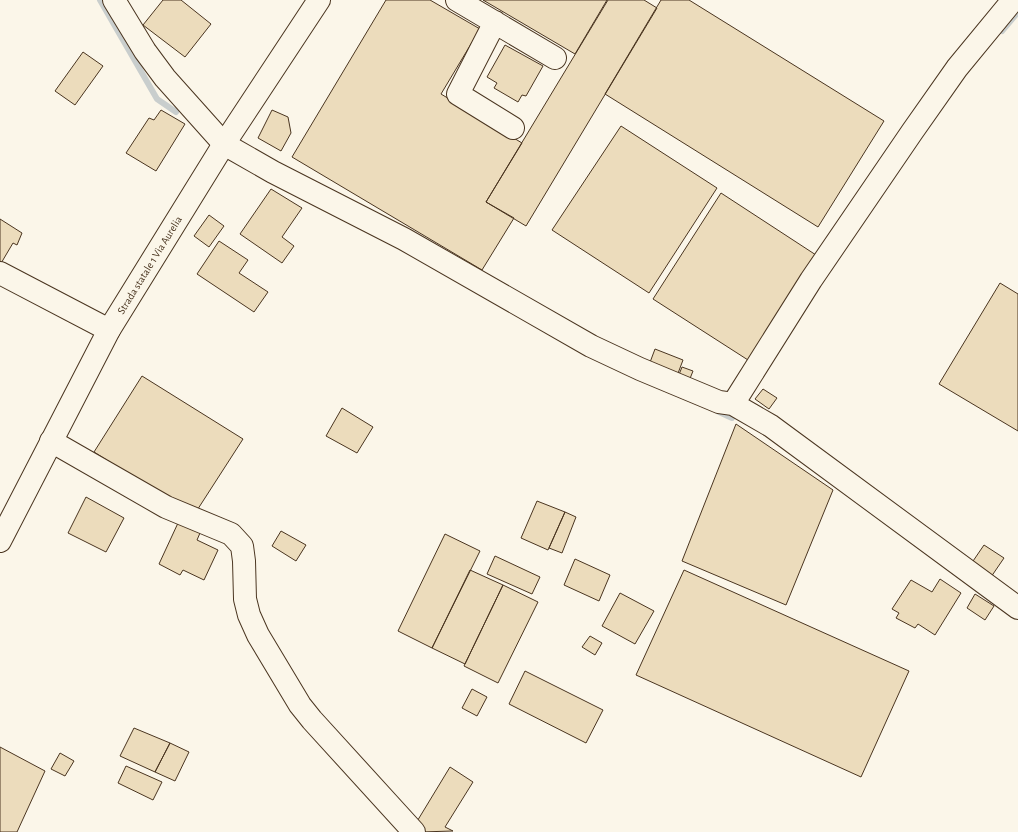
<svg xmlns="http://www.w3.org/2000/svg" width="1018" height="832" font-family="'Alegreya Sans',sans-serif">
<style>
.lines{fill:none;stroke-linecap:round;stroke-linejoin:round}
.stream{stroke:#c9cecd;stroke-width:6}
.building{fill:#ecdcbc;stroke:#4a3520}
.minor-casing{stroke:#4a3520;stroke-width:24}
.major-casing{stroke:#4a3520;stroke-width:24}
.minor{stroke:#fbf6e9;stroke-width:22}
.major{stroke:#fbf6e9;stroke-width:22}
.labels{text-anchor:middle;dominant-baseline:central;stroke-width:3;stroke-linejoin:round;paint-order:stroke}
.street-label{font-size:11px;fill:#4a3520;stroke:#fbf6e9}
</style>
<rect width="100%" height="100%" fill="#fbf6e9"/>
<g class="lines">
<path class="stream" d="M100,0L157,99L176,112
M1002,31L1018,12
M717,411L732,418"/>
</g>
<path class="building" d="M163,0H181L211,24L185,57L143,25Z
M386,0H430L480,29L441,94L522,143L486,202L514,218L482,270L292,157Z
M483,0H607L575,54Z
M608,0H644L657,8L526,226L486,202Z
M661,0H689L884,121L818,227L605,94Z
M505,45L543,66L526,96L522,95L518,102L494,88L497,83L487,77Z
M83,52L103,66L75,105L55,91Z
M161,110L185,124L156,171L126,153L149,118L154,120Z
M272,110L288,117L291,133L281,151L258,138Z
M621,126L717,188L649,293L552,230Z
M271,189L302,208L282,237L294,246L282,263L240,234Z
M721,193L816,255L748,360L653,299Z
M209,215L224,226L209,247L194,236Z
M0,219L22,233L17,245L13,243L0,265Z
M219,241L248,260L239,273L268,292L254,312L197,274Z
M1000,283L1018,294V431L939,384Z
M655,349L683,360L677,376L649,365Z
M682,367L693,371L689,381L678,377Z
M142,376L243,439L194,515L94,452Z
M763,389L777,398L769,409L755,399Z
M342,408L373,427L357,453L326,436Z
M736,424L833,490L786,605L682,561Z
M86,497L124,518L106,552L68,533Z
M537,501L565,512L548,550L521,538Z
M565,512L576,517L562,553L549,548Z
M178,523L200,533L197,540L218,550L204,580L183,570L180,575L159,564Z
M281,531L306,545L296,561L272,546Z
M445,534L480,551L432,648L398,631Z
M984,545L1004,558L991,577L971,564Z
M495,556L540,577L532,594L487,574Z
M575,559L610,575L599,601L564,585Z
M470,570L503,585L465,664L432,648Z
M684,570L909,671L861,777L636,675Z
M940,579L961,593L935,635L918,624L915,628L896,618L899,613L892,609L911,580L932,592Z
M503,585L538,602L498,683L464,666Z
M620,593L654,611L635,644L602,626Z
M975,594L994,606L985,620L967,608Z
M590,636L602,643L595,655L582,647Z
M525,671L603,710L586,743L509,704Z
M472,689L487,697L477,716L462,708Z
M134,728L170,743L155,772L120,756Z
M170,743L189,752L175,781L155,772Z
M0,747L45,771L17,832H0Z
M60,753L74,761L65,776L51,769Z
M126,766L162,782L153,800L118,783Z
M450,767L473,782L445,827L453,831L420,832L413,828Z"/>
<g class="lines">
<g class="minor-casing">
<path id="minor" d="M114,0L145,51L165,78L224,144L273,172L404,239L591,346L640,369L719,402L733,404L771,426L1018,608
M457,0L555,58
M495,22L458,94L513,128
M0,273L109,330
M733,404L811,280L912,132L957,68L1013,0
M51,441L166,507L231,534L242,546L244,561L245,599L249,615L258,635L300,705L312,720L414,832"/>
</g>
<g class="major-casing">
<g id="major">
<path id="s1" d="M0,541L109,330L224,144L319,0"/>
</g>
</g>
<use href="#minor" class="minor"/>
<use href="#major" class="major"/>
</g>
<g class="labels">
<g class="street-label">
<text stroke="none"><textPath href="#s1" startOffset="314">Strada statale 1 Via Aurelia</textPath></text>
</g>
</g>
</svg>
